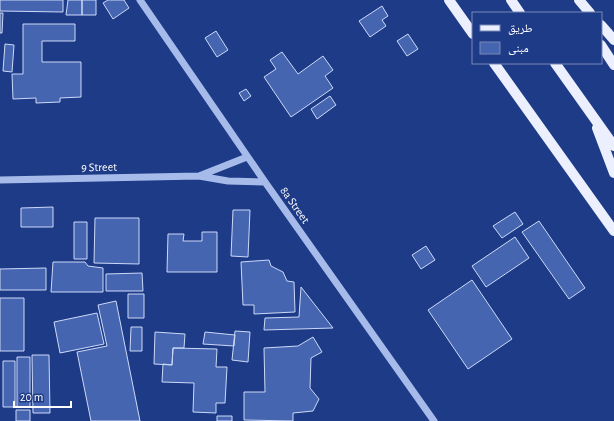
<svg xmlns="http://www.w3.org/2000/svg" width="614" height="421" font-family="'Alegreya Sans','Noto Naskh Arabic',sans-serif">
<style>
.building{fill:#4665b0;stroke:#ccd9f8}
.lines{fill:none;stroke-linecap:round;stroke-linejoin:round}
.minor{stroke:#a7bbeb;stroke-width:7}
.major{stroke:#ecf0fe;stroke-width:10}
.labels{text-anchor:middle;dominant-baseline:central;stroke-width:4;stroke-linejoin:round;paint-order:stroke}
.street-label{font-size:12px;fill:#fff;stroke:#1e3b87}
</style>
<rect width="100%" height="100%" fill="#1e3b87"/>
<path class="building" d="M0,0H63V12L0,11Z
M68,0H82V15H66Z
M82,0H96V15H82Z
M108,0H124L129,8L113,19L103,3Z
M382,6L388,16L382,20L386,26L370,37L359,21Z
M0,13H3L2,33H0Z
M23,24H75V41H42V62H81V97L60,98V102L36,103V98L13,99L12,74H23Z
M216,31L228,50L217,57L205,38Z
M408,34L418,49L407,56L397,41Z
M5,44L14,45L12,72L3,71Z
M282,52L298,74L323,56L333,70L325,76L333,88L291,117L264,77L276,69L270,60Z
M246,89L251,96L244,101L239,93Z
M330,96L336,105L317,119L311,109Z
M53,207V227H21V208Z
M233,210H250L248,257L231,256Z
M515,212L523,224L502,238L493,226Z
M95,218H139V264L94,263Z
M539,221L585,288L569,299L522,232Z
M74,222H87V259H74Z
M202,232H217V272H167L168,234H184L183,241H202Z
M515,237L529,258L486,287L472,266Z
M426,246L435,260L421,269L412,255Z
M269,260L271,266L283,272L287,281L294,282L295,312L254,314V305H243L241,262Z
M53,262H85L88,266L103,268V292H51Z
M46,268V290H0V269Z
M142,273L143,291H106V274Z
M472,280L512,339L468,369L428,310Z
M301,287L333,328L264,330L265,318L299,317Z
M128,294H144V318H128Z
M0,298H24V351H0Z
M116,301L140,421H91L77,352L107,346L98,305Z
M97,313L104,344L60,353L54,322Z
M131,327H142V351H130Z
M235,331L250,332L248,362L232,360Z
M155,332L185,334L184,348H173L172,365L154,364Z
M205,332L235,335L234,346L203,344Z
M313,337L322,352L311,358L310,388L319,399L313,411L293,413V421L244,420V392H265L264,348L298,346Z
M173,348L217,349L216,367H227L225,403H216V413L193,412L194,383L162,382L163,364L172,365Z
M32,355H49L50,413H33Z
M17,357H30V407H17Z
M3,361H15V407H3Z
M16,410H30V421H16Z
M217,416H232V421H217Z"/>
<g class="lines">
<path class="minor" d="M140,0L265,182L434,421
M199,176L247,157
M0,180L199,176L228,181L265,182"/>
<path class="major" d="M449,0L473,34
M511,0L520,13
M579,0L590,13
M601,25L614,40
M601,45L614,65
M494,63L614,231
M555,63L614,146
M597,128L614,173"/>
</g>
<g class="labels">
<g class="street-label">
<text transform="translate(99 167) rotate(-1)">9 Street</text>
<text transform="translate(295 205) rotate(55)">8a Street</text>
</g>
</g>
<rect x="472" y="12" width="130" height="52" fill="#1e3b87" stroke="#7889b7"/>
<rect x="480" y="25" width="20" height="6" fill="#ecf0fe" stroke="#7889b7"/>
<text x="508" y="32" font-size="12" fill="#ffffff">طريق</text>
<rect x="480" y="42" width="20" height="12" fill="#4665b0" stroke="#7889b7"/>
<text x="508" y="52" font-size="12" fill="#ffffff">مبنى</text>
<path d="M14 401v6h57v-6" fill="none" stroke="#ffffff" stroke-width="2"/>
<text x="20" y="401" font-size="12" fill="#ffffff" stroke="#1e3b87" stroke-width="3" paint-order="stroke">20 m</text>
</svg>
